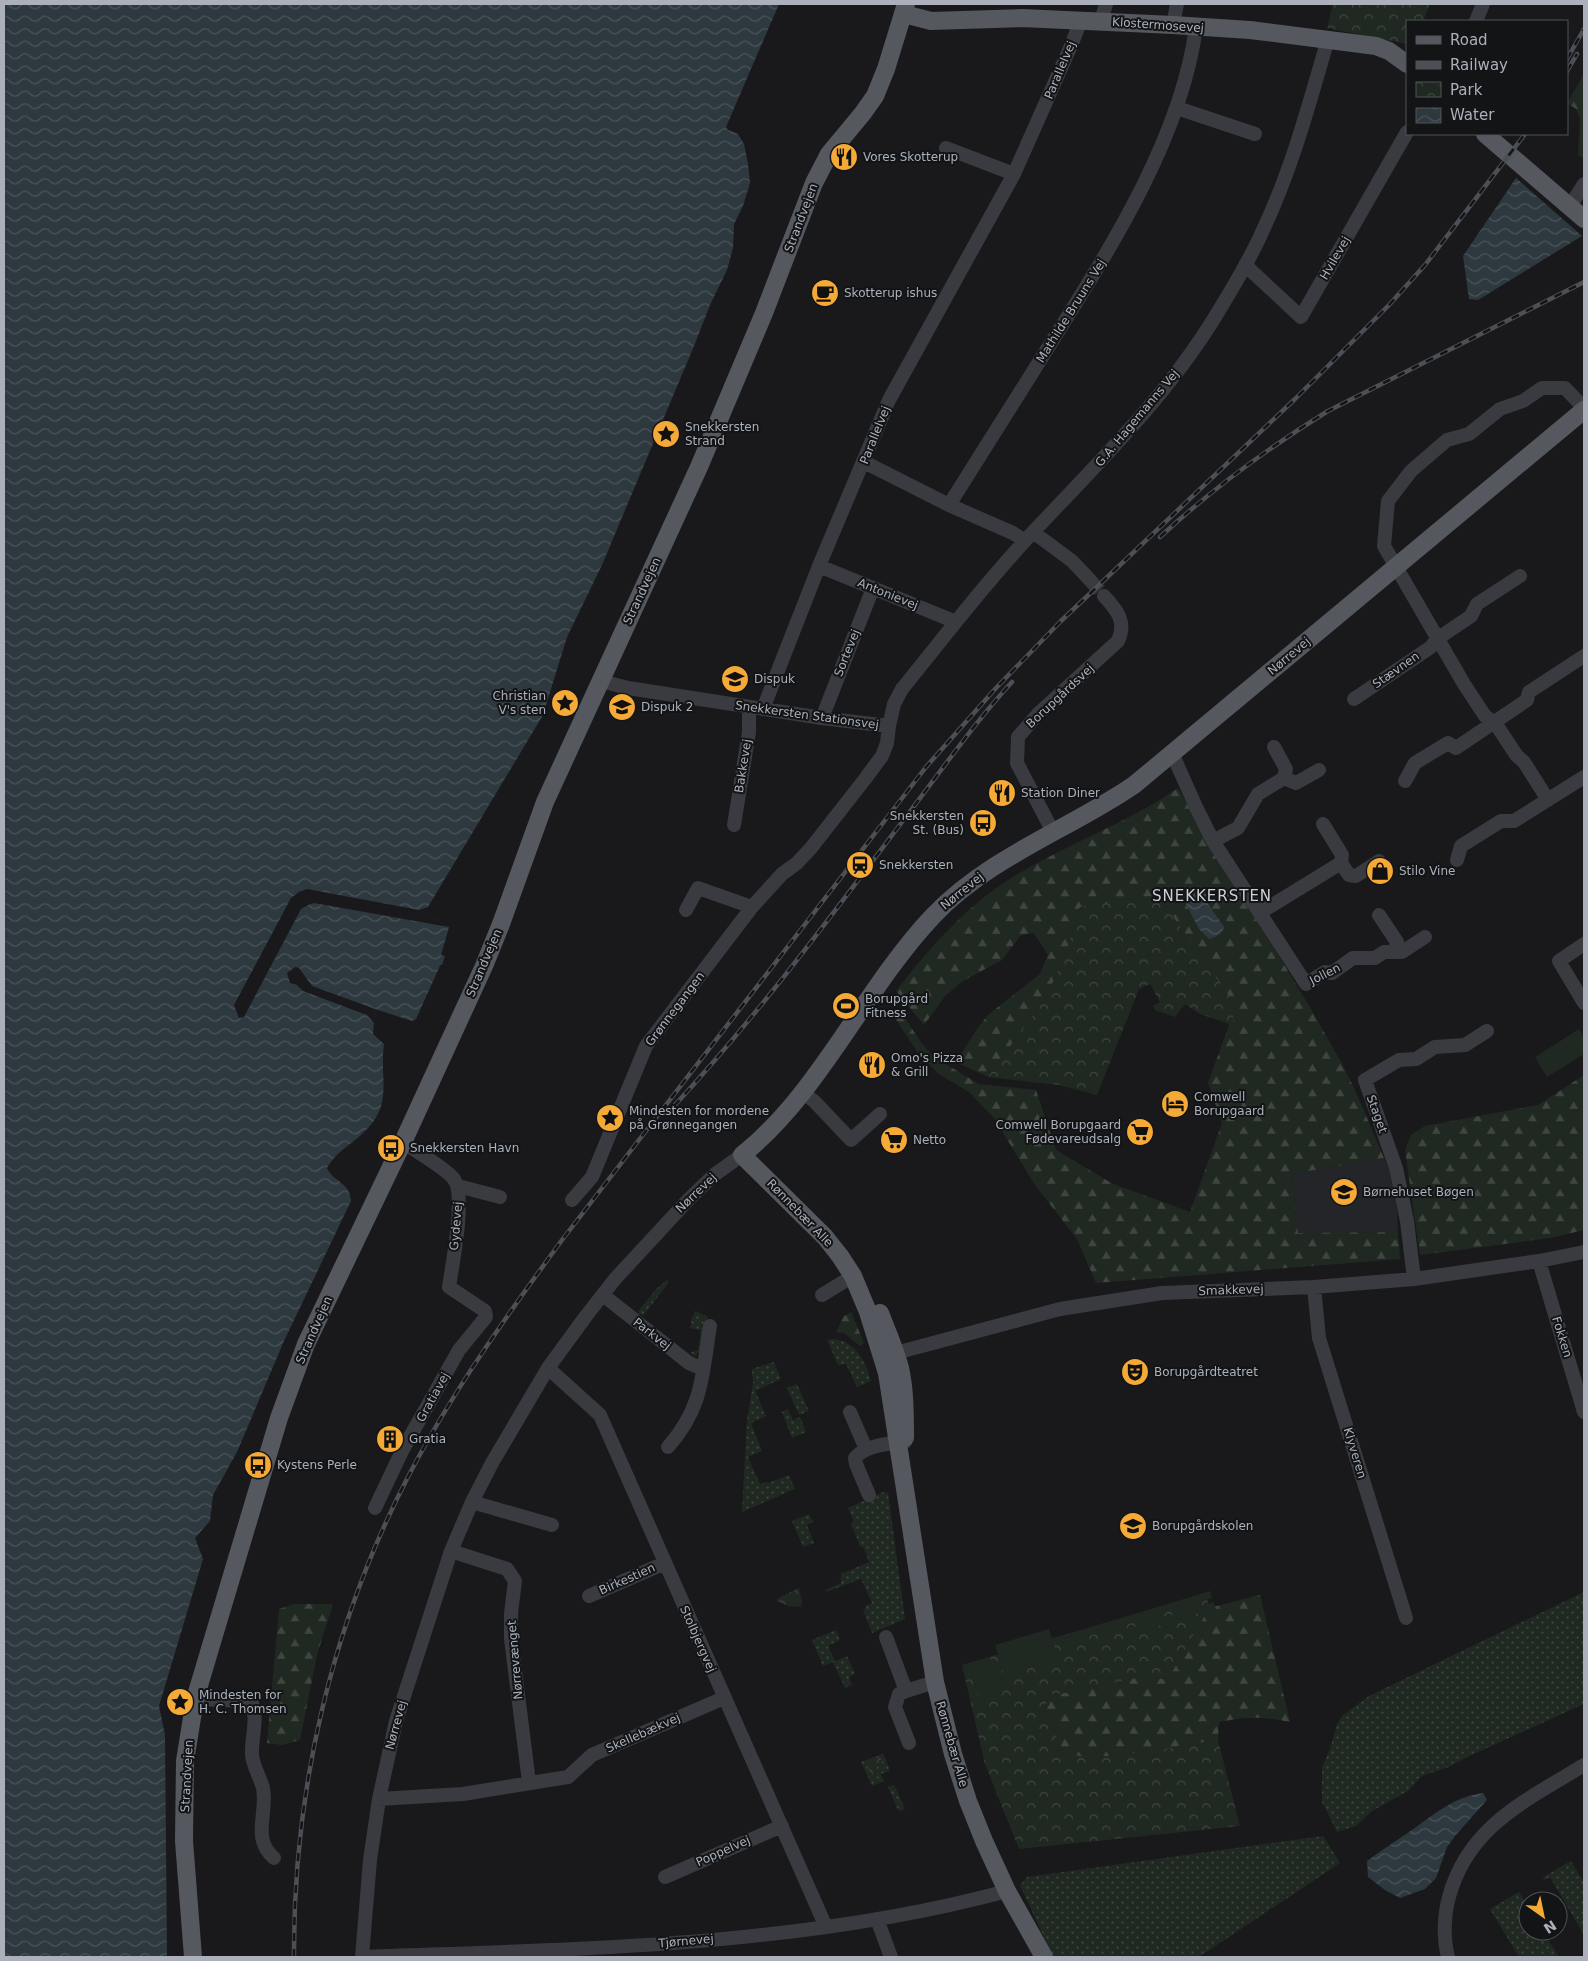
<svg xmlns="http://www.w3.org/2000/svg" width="1588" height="1961" font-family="'DejaVu Sans',sans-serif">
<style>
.built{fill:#242528}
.grass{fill:url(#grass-dots)}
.forest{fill:url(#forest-firs)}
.park{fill:url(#park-crowns)}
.garden{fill:#202921}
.water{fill:url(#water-waves)}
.pier{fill:#19191b}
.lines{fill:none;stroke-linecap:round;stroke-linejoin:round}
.minor-tunnel{stroke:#36373b;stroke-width:14;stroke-dasharray:14 7;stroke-linecap:butt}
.minor{stroke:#393b40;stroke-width:14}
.major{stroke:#55585f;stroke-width:18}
.rail-casing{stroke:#4c4f55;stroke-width:4.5}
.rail{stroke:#131416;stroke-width:2.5;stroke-dasharray:8;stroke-linecap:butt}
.labels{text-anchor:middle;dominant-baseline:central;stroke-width:4;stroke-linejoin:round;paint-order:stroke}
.street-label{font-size:12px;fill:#abb0bb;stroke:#131416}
.poi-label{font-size:12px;fill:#abb0bb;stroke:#131416;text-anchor:start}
.quarter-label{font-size:15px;letter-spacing:1px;fill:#cccfd6;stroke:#131416}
</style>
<defs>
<pattern id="grass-dots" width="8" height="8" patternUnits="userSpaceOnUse" patternTransform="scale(1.25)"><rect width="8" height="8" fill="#202921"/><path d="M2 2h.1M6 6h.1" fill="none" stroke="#3e463f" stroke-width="1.8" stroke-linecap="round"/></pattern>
<pattern id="forest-firs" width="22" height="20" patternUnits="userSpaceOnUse" patternTransform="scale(1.25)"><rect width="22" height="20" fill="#202921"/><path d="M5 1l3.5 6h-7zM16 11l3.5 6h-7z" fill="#3e463f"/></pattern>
<pattern id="park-crowns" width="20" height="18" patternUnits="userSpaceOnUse" patternTransform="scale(1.25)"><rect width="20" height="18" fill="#202921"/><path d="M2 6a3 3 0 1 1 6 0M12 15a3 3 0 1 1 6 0" fill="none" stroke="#3e463f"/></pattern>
<pattern id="water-waves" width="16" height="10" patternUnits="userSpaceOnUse" patternTransform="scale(1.25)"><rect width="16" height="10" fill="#2e393f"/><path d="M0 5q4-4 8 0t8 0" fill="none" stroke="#4a5359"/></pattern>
</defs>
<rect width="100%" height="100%" fill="#19191b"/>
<path class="built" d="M1384,1158L1389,1170L1397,1209L1398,1232L1298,1234L1292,1174Z"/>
<path class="grass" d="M667,1280L669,1282L644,1315L637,1313L656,1289Z
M695,1311L707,1316L701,1350L695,1356L690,1353L698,1350L701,1330L689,1328L692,1323L690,1322Z
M832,1339C855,1340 866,1361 871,1381L857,1387L846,1364L838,1365L827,1340Z
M774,1362L781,1379L755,1391L766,1416L751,1423L762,1451L748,1457L760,1484L767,1482L768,1483L789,1475L795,1489L742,1512L747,1420L753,1383L752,1369Z
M797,1384L809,1411L799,1415L787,1388Z
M788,1409L793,1420L800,1417L806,1432L792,1438L782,1412Z
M883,1492L888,1493L905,1619L872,1633L863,1610L865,1609V1606L872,1603L861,1579L826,1592L825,1590L841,1583V1574L869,1562L864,1548L860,1546L851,1524L854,1522L848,1508Z
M809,1514L813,1522L807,1525L814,1543L803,1547L792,1521Z
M1584,1592V1704L1467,1757L1449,1767L1422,1776L1408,1791L1372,1811L1356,1826L1337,1832L1322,1802V1767L1330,1749L1337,1724L1343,1715L1369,1696Z
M836,1630L840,1640L828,1646L835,1661L847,1656L855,1674L849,1677L852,1685L845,1688L833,1662L823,1666L812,1640Z
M882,1754L884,1755L890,1771L881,1774L884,1781L872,1786L861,1762Z
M894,1785L905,1809L900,1811L897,1808L888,1787Z
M1323,1836L1340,1863L1199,1957H1053L1020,1885L1027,1877Z
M1571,1861L1584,1883V1935L1550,1877L1544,1880L1543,1877Z
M1519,1892L1528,1907V1931H1543L1559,1957H1519L1490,1909Z"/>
<path class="forest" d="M1584,74V155L1583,158L1578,155L1580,119L1576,109L1567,103Z
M1178,788C1228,879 1287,964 1337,1055C1356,1088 1369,1124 1384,1158L1292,1174L1298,1233L1398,1232L1400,1259L1096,1283L1077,1239L1035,1185L994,1118L969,1092L940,1075L920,1056L893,1015L902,1013L922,1044L934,1057L979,1084L1036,1090L1056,1150L1113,1184L1190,1212L1222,1123L1208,1083L1228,1028L1234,1003L1080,907L1067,949L1047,996L988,1077L956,1062L977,1029L988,1015L1040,974L1048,955L1034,933L1021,935L1002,960L963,981L945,996L924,1025L896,991C929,949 964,908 1010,879C1064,845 1126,824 1178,788Z
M1584,1075V1230L1550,1238L1420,1255L1405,1150L1411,1135L1425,1126L1538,1105Z
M851,1312L864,1343L860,1346L844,1333L836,1332L844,1316Z
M1260,1595L1290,1722C1263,1716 1245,1717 1219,1722L1218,1740L1138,1753L1088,1758L1060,1752L1055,1731L1041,1715L1050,1695L1079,1691L1140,1677L1168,1679L1209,1608Z
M294,1604H333L317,1655L300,1740L282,1745L267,1743L279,1609Z"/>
<path class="park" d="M1333,4H1430L1423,21H1407V44L1327,28Z
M1158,895L1234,1003L1233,1025L1200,1014L1185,1004L1175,1017L1155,1010L1153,1006L1160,1002L1150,984L1139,989L1097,1095L1059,1085L988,1077L1047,996L1067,949L1080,907Z
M799,1588L802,1601L801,1607L788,1606L777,1601V1599Z
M1206,1593L1209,1608L1168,1679L1140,1677L1079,1691L1050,1695L1041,1715L1055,1731L1060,1752L1088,1758L1138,1753L1218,1740L1240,1826L1019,1849L985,1764L962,1665Z
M880,1757L883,1764L874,1769L878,1780L873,1782L866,1762Z"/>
<path class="garden" d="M1579,1029L1584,1038V1054L1547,1077L1535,1057Z
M1210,1591L1212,1598L1060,1645L1057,1638Z
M1213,1602L1216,1609L1205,1612L1204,1611L1134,1634L1131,1628Z
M1049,1629L1058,1658L1004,1675L995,1645Z
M991,1659L993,1660L1003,1693L1001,1695L982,1701L979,1699L970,1667L971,1664Z"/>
<path class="water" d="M4,4H779L726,127L728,130L738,134L744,144L748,164L750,183L743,206L734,224L733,248L727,270L710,305L694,346L602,565L567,637L543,715L428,907L419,910L449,927L441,955L445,956L442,965H440L439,968L416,1019L412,1021L375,1009L373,1034L384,1044C379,1081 395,1105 361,1135C349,1146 335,1153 327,1168C333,1182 350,1182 351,1201L284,1341L237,1452L213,1495L210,1521L195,1538L203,1559L159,1706L165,1735L167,1957H4Z
M1516,178L1582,236L1478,300L1469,299L1463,256Z
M1199,891L1224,927C1223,934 1215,937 1209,939L1199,929L1186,904L1194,892Z
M1483,1793L1487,1800L1455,1836L1447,1847L1436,1878L1425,1889L1400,1898L1385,1890L1368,1877L1367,1861C1383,1849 1399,1839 1415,1828C1438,1811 1455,1797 1483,1793Z"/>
<path class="pier" d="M307,889L419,910L449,927L314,903L308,905L301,909L244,1017L239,1018L234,1005L291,898L299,892Z
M295,967L299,968L312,986L375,1009L374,1023L367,1015L303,991L297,985L290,983L287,973Z"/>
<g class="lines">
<path class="minor-tunnel" d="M1090,580L1104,596"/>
<path class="minor" d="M1101,21L1106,4
M1476,21L1483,4
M1173,25L1177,4
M1177,108L1255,134
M946,148L1014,174
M1570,206L1584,184
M1245,265L1301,317L1407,132
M864,462L949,505L1013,533L1025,541
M949,505C985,448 1020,392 1056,335C1113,244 1182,135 1196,27
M1033,532L1072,561L1090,580
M819,566L956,622
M1354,699L1431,647L1437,639L1471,616L1477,604L1520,576
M763,709L819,566L889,400L1014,174L1070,48L1078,28L1079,20
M822,718L873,588
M889,726L894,704L902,689C945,636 987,581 1034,531C1098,463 1166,397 1215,317C1232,289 1250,260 1263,230C1292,169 1309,104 1328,39
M1274,747L1286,769L1284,778
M1172,753L1196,807L1213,841L1306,984L1325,972L1332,973L1353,958H1375L1384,952H1402L1425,937
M1405,781L1415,763L1448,743L1456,748L1527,700L1529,692L1584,656
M1548,800L1524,762L1517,756L1495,723L1485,716L1464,684L1384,546L1388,501L1411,471L1447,440L1469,434L1500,409L1523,401L1542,388H1565L1584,408
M1323,824L1342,855L1341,863
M734,825L749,732V707
M1053,832L1017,763L1018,737L1038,714L1118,641C1127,622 1117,610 1104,596
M1213,841L1238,828L1258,794L1284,778L1296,783L1319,770
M1457,860L1461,846L1501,821H1514L1584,777
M686,910L698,888L752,907
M1261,912L1341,863L1349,875L1356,876L1379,861
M1379,915L1397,942L1395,950
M1584,944L1559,961L1584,1003
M802,1092L814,1101L851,1140L880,1114
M458,1186L500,1197
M572,1200L592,1177L646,1046L752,907L782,874L797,863L811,848L865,779L882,756L887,743L889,726L822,718L628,688L601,681
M1539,1261L1584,1412
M1414,1279L1407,1221L1396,1168L1365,1080L1399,1060L1416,1059L1435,1047L1465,1045L1487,1031
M1314,1287L1319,1338L1406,1618
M603,1295L689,1363L703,1369
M822,1295L853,1276
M888,1355L1060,1309L1162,1293L1314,1287L1414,1279L1539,1261L1584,1252
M548,1368L600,1415L826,1927
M850,1412L866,1449
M668,1447C703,1407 702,1376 710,1326
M869,1495L856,1464L855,1458C865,1445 890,1443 905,1442
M472,1502L552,1525
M375,1508L403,1449L459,1350L486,1317L485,1311L449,1287C452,1266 467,1193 453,1178C444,1167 415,1151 403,1142
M451,1551L507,1569L515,1581L511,1613V1639L529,1782
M589,1596L665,1563
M886,1637L906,1691L899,1694L895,1707L909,1743
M906,1691L935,1682
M195,1699L251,1701C259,1718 251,1737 252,1755C253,1766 260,1777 263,1788C268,1814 251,1838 274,1858
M379,1799L463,1794L568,1777L592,1755L724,1698
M665,1877L782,1826
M877,1919L891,1957
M362,1957L370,1860L379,1799L396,1721L451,1551L472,1502L492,1463L548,1368L586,1316L615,1279L689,1199L714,1175L742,1155
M362,1957C575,1949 800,1947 1007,1891
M1448,1957C1443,1938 1444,1915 1449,1897C1468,1826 1527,1800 1584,1765"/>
<path class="major" d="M904,14L931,21L1022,18L1173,25L1250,30L1376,46L1389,51L1407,64
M1485,134L1584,219
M880,1313C887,1331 895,1349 900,1368C905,1390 905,1415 905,1438
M193,1957L184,1841L185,1761L195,1699L279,1418L306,1344L403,1142L484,966L501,924L545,802L699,467L764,313L814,183L829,154L863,113L875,96L886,69L906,4
M1044,1957L1007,1891L984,1841L968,1801L953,1754L935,1682L887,1373L868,1312L853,1276L840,1256L825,1237L742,1155C820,1093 864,989 933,916C989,857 1068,830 1134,785L1584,410"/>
<g class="rail-casing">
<path id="rail" d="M1567,59L1584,29
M1567,71L1577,54
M1160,537C1212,489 1268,448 1328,411L1584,282
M674,1106C760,1013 835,911 911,810C944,767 975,722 1012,682
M294,1957C293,1790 332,1622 410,1473C453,1391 507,1315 562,1240L926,767L996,688L1061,621L1294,400L1389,305L1425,265L1525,134"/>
</g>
<use href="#rail" class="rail"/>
</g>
<defs>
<g id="restaurant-disc" transform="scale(1.4375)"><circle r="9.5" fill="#f5aa37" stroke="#131416"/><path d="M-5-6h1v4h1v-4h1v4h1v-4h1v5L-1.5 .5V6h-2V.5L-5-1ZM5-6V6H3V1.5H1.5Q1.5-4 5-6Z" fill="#111"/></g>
<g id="cafe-disc" transform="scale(1.4375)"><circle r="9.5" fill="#f5aa37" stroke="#131416"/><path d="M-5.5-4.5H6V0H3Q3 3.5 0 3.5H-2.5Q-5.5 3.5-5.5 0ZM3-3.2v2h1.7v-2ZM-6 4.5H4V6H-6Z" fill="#111"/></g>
<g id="sight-disc" transform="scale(1.4375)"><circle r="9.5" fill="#f5aa37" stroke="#131416"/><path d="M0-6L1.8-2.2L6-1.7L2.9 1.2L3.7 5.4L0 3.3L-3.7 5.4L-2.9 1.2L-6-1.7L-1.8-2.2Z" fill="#111"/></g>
<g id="school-disc" transform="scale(1.4375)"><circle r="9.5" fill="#f5aa37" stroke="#131416"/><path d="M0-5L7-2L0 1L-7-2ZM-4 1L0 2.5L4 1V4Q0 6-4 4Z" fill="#111"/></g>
<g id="bus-disc" transform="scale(1.4375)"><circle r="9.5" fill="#f5aa37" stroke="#131416"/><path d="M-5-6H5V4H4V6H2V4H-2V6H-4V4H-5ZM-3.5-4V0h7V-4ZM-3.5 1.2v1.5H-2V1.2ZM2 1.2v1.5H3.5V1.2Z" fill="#111"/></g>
<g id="station-disc" transform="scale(1.4375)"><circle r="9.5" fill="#f5aa37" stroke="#131416"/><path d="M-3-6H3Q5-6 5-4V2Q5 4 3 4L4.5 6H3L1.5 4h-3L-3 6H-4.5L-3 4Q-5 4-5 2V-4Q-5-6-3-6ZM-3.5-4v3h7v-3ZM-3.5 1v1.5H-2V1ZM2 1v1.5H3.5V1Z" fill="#111"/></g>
<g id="shop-disc" transform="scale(1.4375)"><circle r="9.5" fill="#f5aa37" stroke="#131416"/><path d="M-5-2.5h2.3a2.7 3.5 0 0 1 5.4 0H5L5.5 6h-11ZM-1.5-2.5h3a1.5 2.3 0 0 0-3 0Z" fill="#111"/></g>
<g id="stadium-disc" transform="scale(1.4375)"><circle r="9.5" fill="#f5aa37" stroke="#131416"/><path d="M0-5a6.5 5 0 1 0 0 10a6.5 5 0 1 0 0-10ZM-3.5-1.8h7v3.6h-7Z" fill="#111"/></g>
<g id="hotel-disc" transform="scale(1.4375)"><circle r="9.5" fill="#f5aa37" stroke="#131416"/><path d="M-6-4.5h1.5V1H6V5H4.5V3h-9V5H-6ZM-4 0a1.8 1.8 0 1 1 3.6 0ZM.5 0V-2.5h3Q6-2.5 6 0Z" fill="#111"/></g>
<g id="supermarket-disc" transform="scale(1.4375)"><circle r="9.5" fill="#f5aa37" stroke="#131416"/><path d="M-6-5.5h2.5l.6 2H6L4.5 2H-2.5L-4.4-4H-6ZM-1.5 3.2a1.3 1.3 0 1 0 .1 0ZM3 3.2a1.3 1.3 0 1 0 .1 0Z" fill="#111"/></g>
<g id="theatre-disc" transform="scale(1.4375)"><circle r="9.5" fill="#f5aa37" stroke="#131416"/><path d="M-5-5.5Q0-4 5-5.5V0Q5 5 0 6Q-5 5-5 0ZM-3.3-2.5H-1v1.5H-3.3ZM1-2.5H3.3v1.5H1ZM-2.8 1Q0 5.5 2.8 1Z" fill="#111"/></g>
<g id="building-disc" transform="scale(1.4375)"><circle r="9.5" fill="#f5aa37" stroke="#131416"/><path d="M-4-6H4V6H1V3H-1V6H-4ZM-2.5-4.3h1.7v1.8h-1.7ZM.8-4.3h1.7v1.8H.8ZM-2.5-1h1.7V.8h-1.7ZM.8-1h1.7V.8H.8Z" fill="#111"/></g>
</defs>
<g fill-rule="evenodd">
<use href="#restaurant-disc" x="844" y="157"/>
<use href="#cafe-disc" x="825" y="293"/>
<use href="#sight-disc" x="666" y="434"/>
<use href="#school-disc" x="735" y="679"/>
<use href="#sight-disc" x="565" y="703"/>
<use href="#school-disc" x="622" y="707"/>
<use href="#restaurant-disc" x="1002" y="793"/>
<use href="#bus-disc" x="983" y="823"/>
<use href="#station-disc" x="860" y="865"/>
<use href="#shop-disc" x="1380" y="871"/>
<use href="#stadium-disc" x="846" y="1006"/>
<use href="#restaurant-disc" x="872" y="1065"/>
<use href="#hotel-disc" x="1175" y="1104"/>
<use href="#sight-disc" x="610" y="1118"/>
<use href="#supermarket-disc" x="1140" y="1132"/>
<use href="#supermarket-disc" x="894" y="1140"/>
<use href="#bus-disc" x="391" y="1148"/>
<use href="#school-disc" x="1344" y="1192"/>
<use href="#theatre-disc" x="1135" y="1372"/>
<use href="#building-disc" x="390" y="1439"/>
<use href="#bus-disc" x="258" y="1465"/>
<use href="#school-disc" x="1133" y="1526"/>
<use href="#sight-disc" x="180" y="1702"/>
</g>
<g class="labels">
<g class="street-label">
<text transform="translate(1158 25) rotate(4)">Klostermosevej</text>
<text transform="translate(1060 70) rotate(-67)">Parallelvej</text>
<text transform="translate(801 218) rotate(-69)">Strandvejen</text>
<text transform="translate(1335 258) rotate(-60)">Hvilevej</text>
<text transform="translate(1071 311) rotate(-58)">Mathilde Bruuns Vej</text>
<text transform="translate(1137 418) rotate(-50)">G.A. Hagemanns Vej</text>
<text transform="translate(875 435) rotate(-68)">Parallelvej</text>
<text transform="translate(642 591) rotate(-65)">Strandvejen</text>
<text transform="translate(888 594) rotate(22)">Antonievej</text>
<text transform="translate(847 653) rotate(-68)">Sortevej</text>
<text transform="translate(1289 656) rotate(-40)">Nørrevej</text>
<text transform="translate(1396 670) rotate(-35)">Stævnen</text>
<text transform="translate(1060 696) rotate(-43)">Borupgårdsvej</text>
<text transform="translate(807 715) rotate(8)">Snekkersten Stationsvej</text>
<text transform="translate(743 766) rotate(-81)">Bakkevej</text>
<text transform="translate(962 891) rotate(-39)">Nørrevej</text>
<text transform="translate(484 963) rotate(-67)">Strandvejen</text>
<text transform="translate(1325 974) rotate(-27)">Jollen</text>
<text transform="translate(675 1009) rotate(-53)">Grønnegangen</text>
<text transform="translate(1377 1114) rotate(70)">Staget</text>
<text transform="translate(696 1193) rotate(-44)">Nørrevej</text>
<text transform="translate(800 1213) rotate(46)">Rønnebær Alle</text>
<text transform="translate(456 1226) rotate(-85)">Gydevej</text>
<text transform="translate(1231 1290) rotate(-2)">Smakkevej</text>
<text transform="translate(314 1330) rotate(-66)">Strandvejen</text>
<text transform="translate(652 1334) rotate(38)">Parkvej</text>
<text transform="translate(1562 1337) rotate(73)">Fokken</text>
<text transform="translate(433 1397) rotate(-61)">Gratiavej</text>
<text transform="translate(1355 1453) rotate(73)">Klyveren</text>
<text transform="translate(627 1579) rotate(-24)">Birkestien</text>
<text transform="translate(698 1639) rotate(66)">Stolbjergvej</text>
<text transform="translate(515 1660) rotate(-95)">Nørrevænget</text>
<text transform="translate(396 1725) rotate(-75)">Nørrevej</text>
<text transform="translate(643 1733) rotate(-24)">Skellebækvej</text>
<text transform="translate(952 1744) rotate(74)">Rønnebær Alle</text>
<text transform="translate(187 1776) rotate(-87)">Strandvejen</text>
<text transform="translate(723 1851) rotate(-24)">Poppelvej</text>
<text transform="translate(686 1941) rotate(-5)">Tjørnevej</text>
</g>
<g class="poi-label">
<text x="863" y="157">Vores Skotterup</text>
<text x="844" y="293">Skotterup ishus</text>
<text x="685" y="427">Snekkersten<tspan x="685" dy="14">Strand</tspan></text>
<text x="754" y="679">Dispuk</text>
<text x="546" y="696" text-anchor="end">Christian<tspan x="546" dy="14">V's sten</tspan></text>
<text x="641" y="707">Dispuk 2</text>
<text x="1021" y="793">Station Diner</text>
<text x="964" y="816" text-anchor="end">Snekkersten<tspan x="964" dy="14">St. (Bus)</tspan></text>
<text x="879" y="865">Snekkersten</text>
<text x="1399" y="871">Stilo Vine</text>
<text x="865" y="999">Borupgård<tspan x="865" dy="14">Fitness</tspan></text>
<text x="891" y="1058">Omo's Pizza<tspan x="891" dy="14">&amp; Grill</tspan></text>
<text x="1194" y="1097">Comwell<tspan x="1194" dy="14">Borupgaard</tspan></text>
<text x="629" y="1111">Mindesten for mordene<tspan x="629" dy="14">på Grønnegangen</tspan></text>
<text x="1121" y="1125" text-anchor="end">Comwell Borupgaard<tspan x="1121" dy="14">Fødevareudsalg</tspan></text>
<text x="913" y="1140">Netto</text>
<text x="410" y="1148">Snekkersten Havn</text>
<text x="1363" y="1192">Børnehuset Bøgen</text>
<text x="1154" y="1372">Borupgårdteatret</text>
<text x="409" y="1439">Gratia</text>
<text x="277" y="1465">Kystens Perle</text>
<text x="1152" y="1526">Borupgårdskolen</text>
<text x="199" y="1695">Mindesten for<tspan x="199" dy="14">H. C. Thomsen</tspan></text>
</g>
<g class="quarter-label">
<text x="1212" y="896">SNEKKERSTEN</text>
</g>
</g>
<rect width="1588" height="1961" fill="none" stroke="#abb0bb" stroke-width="10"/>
<rect x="1406" y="20" width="162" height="115" fill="#131416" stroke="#505258"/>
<rect x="1416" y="36" width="25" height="8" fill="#55585f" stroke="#505258"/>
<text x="1450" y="45" font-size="15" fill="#abb0bb">Road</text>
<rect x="1416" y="61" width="25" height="8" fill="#4c4f55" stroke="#505258"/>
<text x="1450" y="70" font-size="15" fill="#abb0bb">Railway</text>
<rect x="1416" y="82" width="25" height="15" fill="url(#park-crowns)" stroke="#505258"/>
<text x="1450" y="95" font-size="15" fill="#abb0bb">Park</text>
<rect x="1416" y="108" width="25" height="15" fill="url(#water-waves)" stroke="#505258"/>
<text x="1450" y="120" font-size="15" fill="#abb0bb">Water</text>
<g transform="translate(1543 1916) rotate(147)"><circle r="24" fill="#131416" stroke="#505258"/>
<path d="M0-4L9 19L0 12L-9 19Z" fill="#f5aa37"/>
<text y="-8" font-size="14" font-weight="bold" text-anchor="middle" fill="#abb0bb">N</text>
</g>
</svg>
